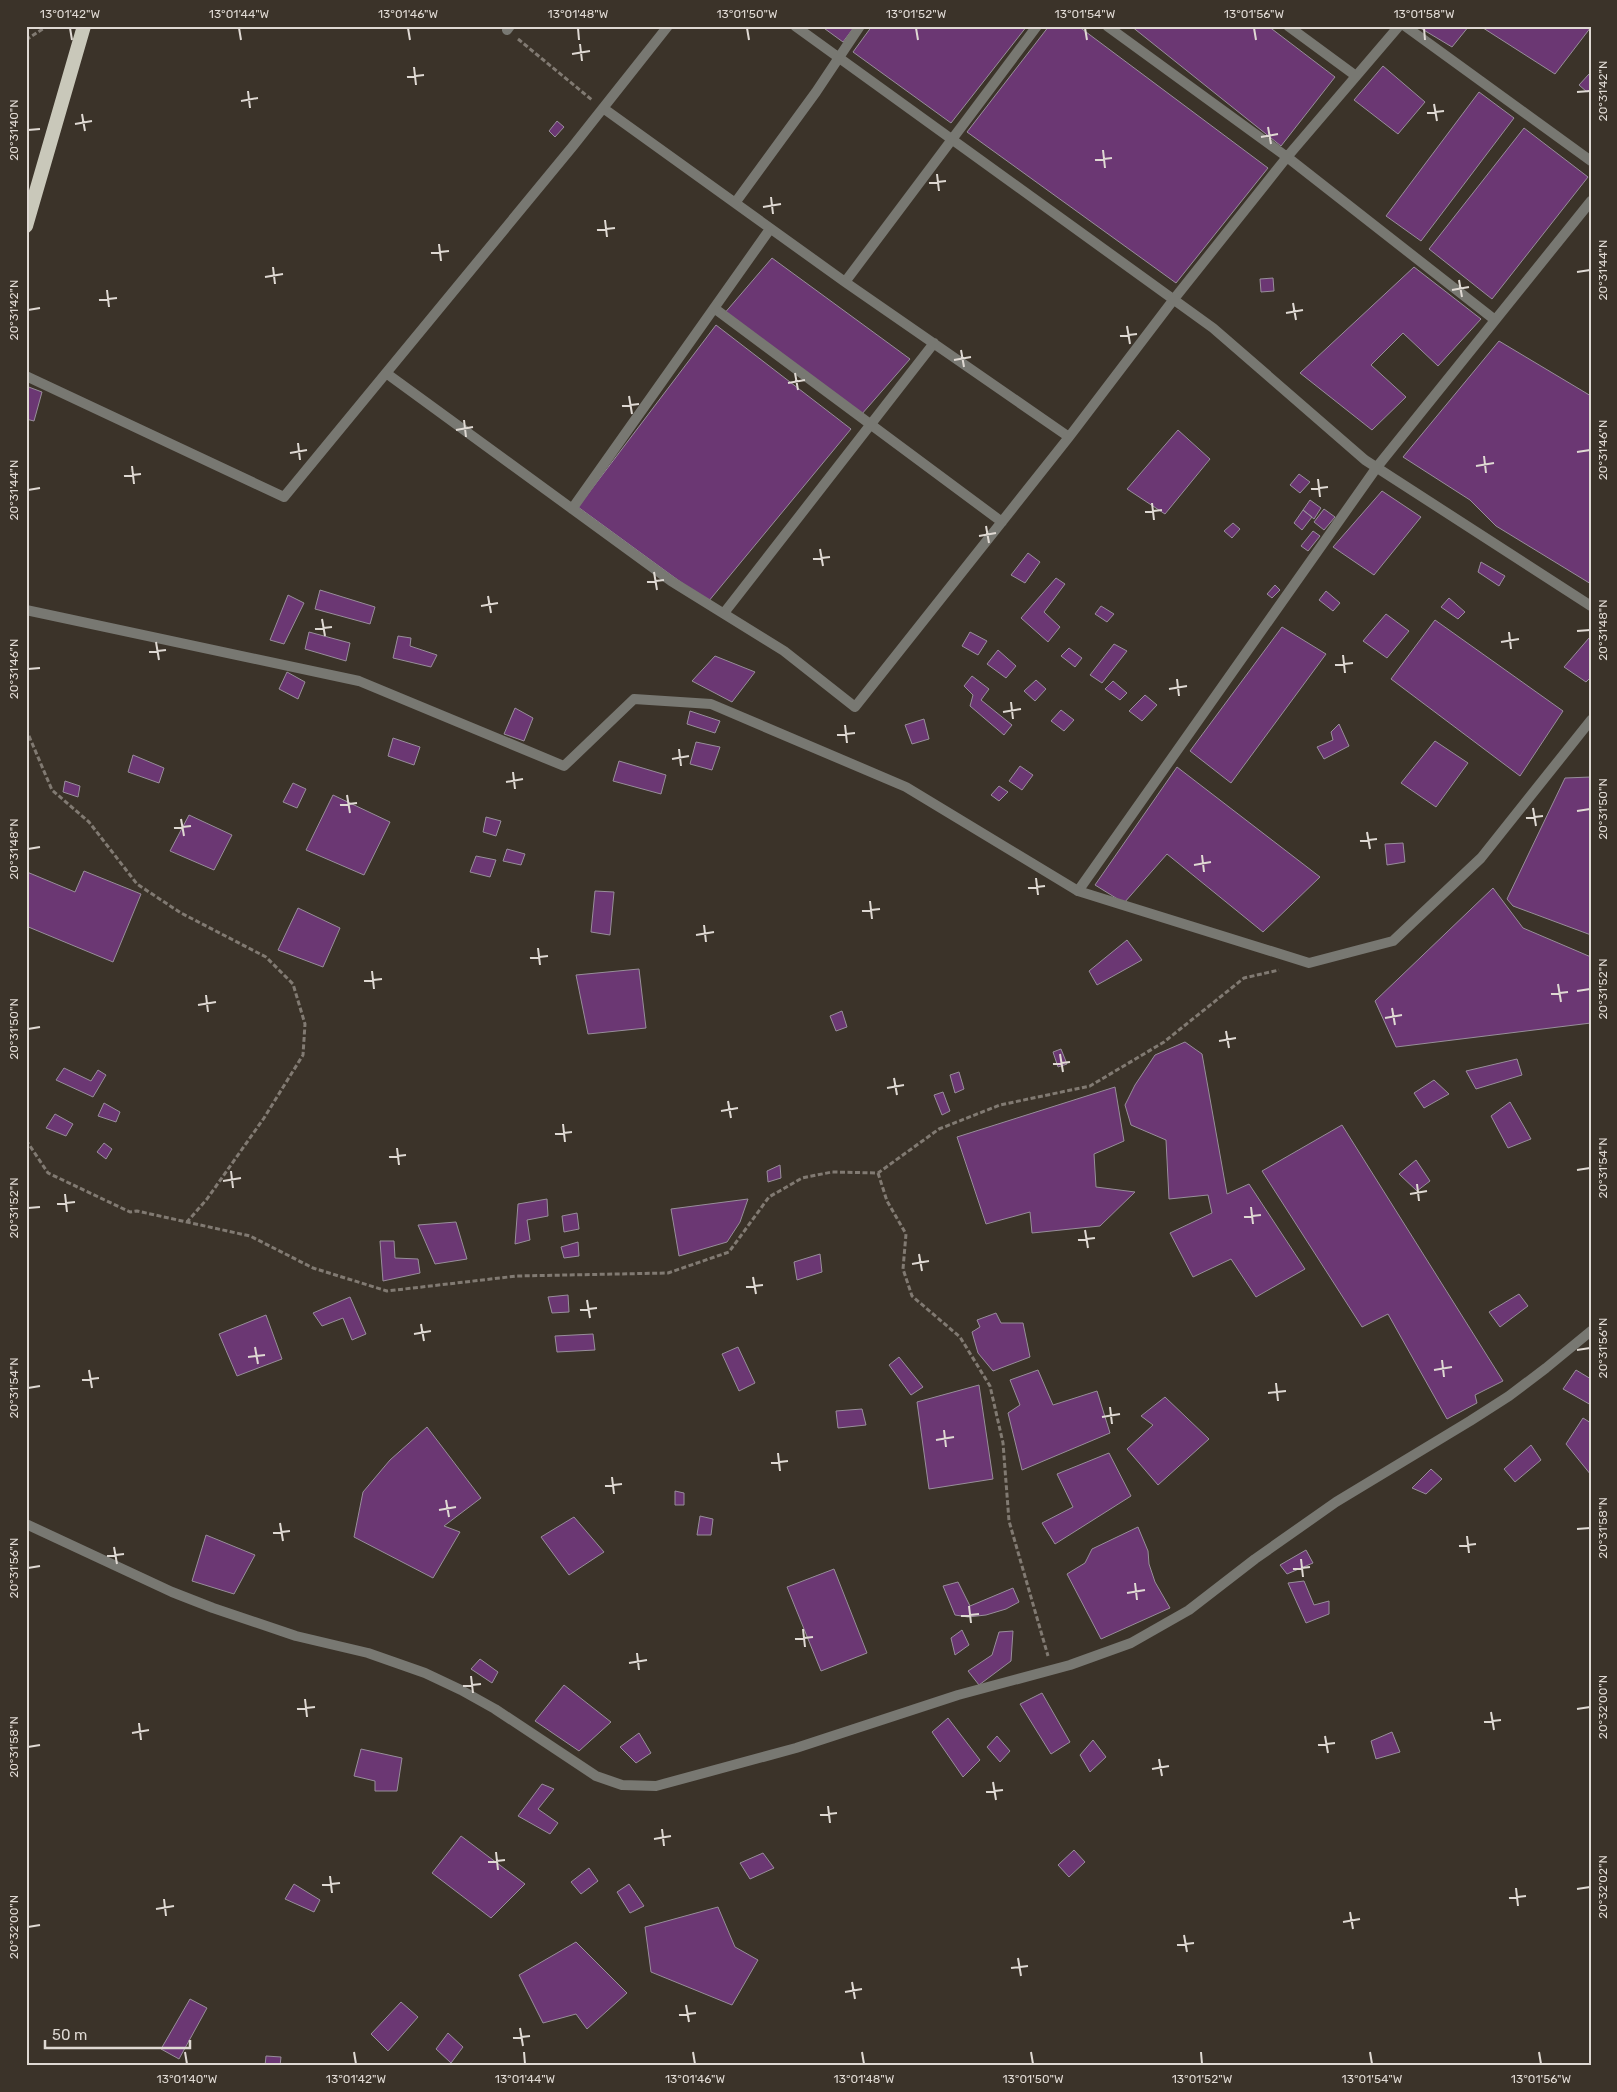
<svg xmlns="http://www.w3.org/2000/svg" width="1617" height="2092" font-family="Rubik,sans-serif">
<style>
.building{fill:#6b3773;stroke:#988e9a}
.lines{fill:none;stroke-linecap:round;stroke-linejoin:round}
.path{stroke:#817a72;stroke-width:3;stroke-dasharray:5 2.5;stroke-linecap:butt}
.minor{stroke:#787872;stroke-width:10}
.tertiary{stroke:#787872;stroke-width:10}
.trunk{stroke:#c9c8ba;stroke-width:14}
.ticks{fill:none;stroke:#dfd9d3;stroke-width:2}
.neatline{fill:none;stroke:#dfd9d3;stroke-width:2}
.ticks-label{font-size:12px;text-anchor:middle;fill:#dfd9d3}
</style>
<rect width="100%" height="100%" fill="#3b3329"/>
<path class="building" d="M821,26H855L843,42Z
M872,26H1027L951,123L853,52Z
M1049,26H1078L1268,168L1176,283L967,132Z
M1131,26H1268L1335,77L1281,146Z
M1417,26H1469L1452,47Z
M1480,26H1591V27L1555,74Z
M1383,66L1425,102L1398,134L1354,100Z
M1589,74L1591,76V89L1587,92L1579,85Z
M1479,92L1514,118L1421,241L1386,216Z
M557,121L564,127L555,137L549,131Z
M1524,128L1588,177L1492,299L1429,249Z
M772,258L910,359L861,415L723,315Z
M1414,267L1481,319L1438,366L1403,333L1371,365L1406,397L1372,430L1300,373Z
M1273,278L1274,291L1261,292L1260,279Z
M716,325L851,429L708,602L578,507Z
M1499,341L1591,396V584L1496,526L1470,500L1403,457Z
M26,386L42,392L34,421L26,419Z
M1178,430L1210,459L1165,514L1127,489Z
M1299,474L1310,482L1300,493L1290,485Z
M1382,491L1421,517L1374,575L1333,547Z
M1310,500L1321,508L1314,519L1303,510Z
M1324,509L1335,517L1324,530L1314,522Z
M1303,510L1312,517L1302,530L1294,523Z
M1233,523L1240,529L1232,538L1224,531Z
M1313,531L1320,536L1308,551L1301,546Z
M1028,553L1040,562L1025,583L1011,575Z
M1481,562L1505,576L1499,586L1478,572Z
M1056,578L1065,584L1044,612L1060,627L1048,642L1021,618Z
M1275,585L1280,590L1272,598L1267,594Z
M320,590L375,607L370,624L315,609Z
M1326,591L1340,603L1333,611L1319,600Z
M288,595L304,603L284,644L270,640Z
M1449,598L1465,612L1458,619L1441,607Z
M1101,606L1114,614L1107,622L1095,614Z
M1386,614L1409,631L1387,658L1363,641Z
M1435,620L1563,711L1520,776L1391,679Z
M1282,627L1326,654L1231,783L1190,751Z
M309,632L350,643L346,661L305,649Z
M970,632L987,641L978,655L962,646Z
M398,636L411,638L410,646L437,655L431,667L393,658Z
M1589,638L1591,639V677L1586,682L1564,667Z
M1114,644L1127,651L1102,683L1090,675Z
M1069,648L1082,658L1075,667L1061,656Z
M998,650L1016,666L1006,678L987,664Z
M715,656L755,672L732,702L692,681Z
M287,672L305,682L298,699L279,689Z
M972,676L989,689L981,700L1012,725L1004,735L970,706L973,695L964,686Z
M1036,680L1046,689L1035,701L1024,691Z
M1113,681L1127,693L1120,700L1105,689Z
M1145,695L1157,705L1142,721L1129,711Z
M515,708L533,718L524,741L504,734Z
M1061,710L1074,720L1064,731L1051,721Z
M690,711L720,721L715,733L687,724Z
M924,719L929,739L912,744L905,725Z
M1339,724L1349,746L1324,759L1317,747L1333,740L1331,732Z
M393,738L420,747L414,765L388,756Z
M1435,741L1468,763L1436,807L1401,783Z
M696,742L720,747L712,770L690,764Z
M133,755L164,768L159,783L128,772Z
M619,761L666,775L661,794L613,781Z
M1020,766L1033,775L1022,790L1009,781Z
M1177,767L1320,877L1263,932L1167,854L1124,903L1095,885Z
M1591,777V935L1513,906L1507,899L1565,778Z
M65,781L80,786L78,797L63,792Z
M293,783L306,789L297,808L283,802Z
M999,786L1008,792L999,801L991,795Z
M333,795L390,822L364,875L306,850Z
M189,815L232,835L214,870L170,851Z
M486,817L501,821L496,836L483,832Z
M1403,843L1405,862L1387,865L1385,844Z
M507,849L525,854L521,865L503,861Z
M476,856L496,860L490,877L470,872Z
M84,871L141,894L113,962L26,926L27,872L75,892Z
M1493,888L1523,928L1591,957V1023L1396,1047L1375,1001Z
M595,891L614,892L610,935L591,932Z
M298,908L340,928L323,967L278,950Z
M1127,940L1142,960L1097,985L1089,971Z
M639,969L646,1028L588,1034L576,975Z
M842,1011L847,1027L836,1031L830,1016Z
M1185,1042L1202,1054L1227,1194L1249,1184L1305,1269L1256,1297L1231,1259L1193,1277L1170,1233L1212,1213L1208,1195L1169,1199L1166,1140L1131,1125L1125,1105L1135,1085L1155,1055Z
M1061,1049L1067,1064L1058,1067L1053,1052Z
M1517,1059L1522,1075L1476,1089L1466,1071Z
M64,1068L91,1081L98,1070L106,1075L93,1097L56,1080Z
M959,1072L964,1089L955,1093L950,1075Z
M1434,1080L1449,1094L1424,1108L1414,1093Z
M1115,1087L1124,1141L1094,1154L1096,1187L1135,1192L1100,1226L1032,1233L1030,1212L986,1224L957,1137Z
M943,1092L950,1111L942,1115L934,1095Z
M1510,1102L1531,1139L1508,1148L1491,1116Z
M104,1103L120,1112L116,1122L98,1116Z
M55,1114L73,1124L66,1136L46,1128Z
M1342,1125L1503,1381L1475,1395L1477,1403L1447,1419L1388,1314L1362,1327L1262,1171Z
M104,1143L112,1149L106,1159L97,1152Z
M1416,1160L1430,1181L1417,1191L1399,1174Z
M780,1165L781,1178L768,1182L767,1171Z
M547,1199L548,1216L527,1220L530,1240L515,1244L518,1204Z
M748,1199L740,1222L727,1242L679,1256L671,1209Z
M577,1213L579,1229L564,1232L562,1216Z
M456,1222L467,1259L435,1264L418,1225Z
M380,1241H394L395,1258L418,1259L420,1273L383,1281Z
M578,1242L579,1256L564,1258L561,1247Z
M820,1254L822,1272L797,1280L794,1262Z
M1519,1294L1528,1306L1500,1327L1489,1312Z
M568,1295L569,1312L552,1313L548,1297Z
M350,1297L366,1334L352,1340L343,1318L322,1326L313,1313Z
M996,1313L1001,1323H1023L1030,1357L993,1371L978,1353L972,1332L980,1327L977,1320Z
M266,1315L282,1359L237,1376L219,1334Z
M593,1334L595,1350L557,1352L555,1336Z
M738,1347L755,1383L739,1391L722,1354Z
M899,1357L923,1387L911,1395L889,1365Z
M1038,1370L1053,1405L1097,1391L1110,1433L1022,1470L1008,1413L1020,1405L1010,1380Z
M1576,1370L1591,1379V1405L1563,1389Z
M979,1385L993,1479L929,1489L917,1402Z
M1165,1397L1209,1439L1158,1485L1127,1449L1153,1425L1141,1416Z
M862,1409L866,1425L838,1428L836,1411Z
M1583,1418L1591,1423V1475L1566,1444Z
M427,1427L481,1498L444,1526L460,1532L433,1578L354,1537L363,1492L390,1460Z
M1531,1445L1541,1460L1515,1482L1504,1469Z
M1109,1453L1131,1496L1055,1544L1042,1523L1073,1507L1057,1474Z
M1431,1469L1442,1479L1426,1494L1412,1488Z
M675,1491L684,1493V1505H675Z
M700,1516L713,1519L711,1535H697Z
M574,1517L604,1552L569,1575L541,1537Z
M1138,1527L1148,1551L1149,1564L1155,1582L1170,1608L1101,1639L1067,1574L1085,1563L1092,1549Z
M206,1535L255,1555L234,1594L192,1581Z
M1306,1550L1313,1563L1287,1574L1280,1565Z
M834,1569L867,1653L821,1671L787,1587Z
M1304,1581L1314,1605L1329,1601V1614L1306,1623L1288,1583Z
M958,1582L970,1606L1013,1588L1019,1602L1006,1609L986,1615L968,1617L955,1615L943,1586Z
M962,1630L969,1645L955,1655L951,1638Z
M1013,1631L1011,1661L979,1685L968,1671L992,1655L999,1632Z
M480,1659L498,1672L492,1683L471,1669Z
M564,1685L611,1722L579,1751L535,1721Z
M1042,1693L1070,1742L1051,1754L1020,1704Z
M948,1718L980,1760L963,1777L932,1732Z
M1392,1732L1400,1752L1376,1759L1371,1741Z
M639,1733L651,1753L636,1763L620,1747Z
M997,1736L1010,1751L1000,1762L987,1747Z
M1093,1740L1106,1757L1090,1772L1080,1755Z
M361,1749L402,1758L397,1791H375V1781L354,1776Z
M542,1784L554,1789L538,1809L558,1823L550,1834L518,1816Z
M461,1836L525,1884L491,1918L432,1873Z
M1074,1850L1085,1862L1069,1877L1058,1865Z
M763,1853L774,1868L750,1879L740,1863Z
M589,1868L598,1881L581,1894L571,1882Z
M294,1884L320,1900L314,1912L285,1899Z
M629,1884L644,1906L630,1913L617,1892Z
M718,1907L735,1947L758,1960L732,2005L651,1972L645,1927Z
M576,1942L627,1993L587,2029L576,2014L543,2023L519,1975Z
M190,1999L207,2008L179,2059L161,2049Z
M401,2002L418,2017L388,2051L371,2034Z
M448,2033L463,2047L451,2063L436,2049Z
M266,2056L281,2057L280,2066H265Z"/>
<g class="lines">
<path class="path" d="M518,39L592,100
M26,40L47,26
M26,729L52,790L89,822L137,884L181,913L266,957L293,984L305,1024L303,1055L264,1118L207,1199L187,1222
M26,1140L48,1173L130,1212L137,1211L250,1236L313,1268L387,1291L517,1276L668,1273L729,1252L769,1197L802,1178L832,1172L878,1173L939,1129L1000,1105L1090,1086L1164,1042L1244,978L1279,970
M878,1173L887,1201L906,1234L903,1269L912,1296L960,1337L990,1386L1003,1443L1009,1521L1048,1656"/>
<path class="minor" d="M795,26L1213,328L1365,460L1591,606
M1107,26L1287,157L1399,26
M1288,26L1356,76
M1405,26L1591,161
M507,30L510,26
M603,108L845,282L1069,437
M735,203L816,92L860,26
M845,282L1037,26
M714,308L1002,522
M386,373L671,581L784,651L855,707L1069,437L1174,299L1287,157L1495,320
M26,376L284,497L573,146L668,26
M572,509L770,229
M724,613L934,343
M1078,891L1377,467L1591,201
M26,1524L172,1592L213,1608L296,1636L368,1653L425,1673L461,1690L495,1709L596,1776L622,1785L656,1786L796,1748L958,1695L1070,1665L1131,1643L1189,1610L1255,1559L1336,1502L1470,1421L1509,1396L1546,1368L1591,1331"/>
<path class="tertiary" d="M26,610L359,681L564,766L634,699L711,704L906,787L1078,891L1309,963L1393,941L1481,858L1591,720"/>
<path class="trunk" d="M26,226L84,26"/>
</g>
<path class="ticks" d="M70,28L72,40M239,28L241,40M408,28L410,40M578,28L579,40M747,28L749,40M916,28L918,40M1085,28L1087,40M1254,28L1256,40M1424,28L1425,40M580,44L582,61M572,54L590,51M414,67L416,85M407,77L424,75M248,91L250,108M1577,92L1590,91M241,101L258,98M1434,104L1437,121M1427,113L1444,111M82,114L85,131M75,124L92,121M1268,127L1271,144M28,130L40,129M1261,137L1278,134M1103,150L1105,168M1095,160L1112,158M937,174L939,191M929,183L946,181M771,197L773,214M763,207L781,204M605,220L607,237M597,230L615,228M439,244L441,261M431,253L449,251M273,267L275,284M1577,272L1590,270M265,277L283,274M1459,280L1462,297M107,290L109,307M1452,290L1469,287M99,300L117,298M1293,303L1296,320M28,310L40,308M1286,313L1303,310M1127,326L1130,344M1120,336L1137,334M961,350L964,367M954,360L971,357M795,373L798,390M788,383L805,380M629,396L632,414M622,406L639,404M464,420L466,437M456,430L473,427M298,443L300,460M1577,452L1590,450M290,453L307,450M1484,456L1486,473M132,466L134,484M1476,466L1494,463M124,476L141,474M1318,479L1320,497M1311,489L1328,487M28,490L40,488M1152,503L1154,520M1145,512L1162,510M986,526L989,543M979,536L996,533M820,549L823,566M813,559L830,557M654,572L657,590M647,582L664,580M488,596L491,613M481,606L498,603M322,619L325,636M315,629L332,627M1577,631L1590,630M1509,632L1511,649M156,642L159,660M1501,642L1519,639M149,652L166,650M1343,655L1345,673M1335,665L1353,663M28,669L40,668M1177,679L1179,696M1169,689L1187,686M1011,702L1013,719M1003,712L1021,709M845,725L847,743M837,735L855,733M679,749L681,766M672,759L689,756M513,772L515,789M506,782L523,779M347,795L350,813M340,805L357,803M1533,808L1536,826M1577,811L1590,809M1526,818L1543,816M181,819L184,836M174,828L191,826M1367,832L1370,849M1360,841L1377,839M28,849L40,847M1202,855L1204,872M1194,865L1211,862M1036,878L1038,895M1028,888L1045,886M870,901L872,919M862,911L880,909M704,925L706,942M696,935L714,932M538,948L540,965M530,958L548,956M372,971L374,989M364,981L382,979M1558,984L1561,1002M1577,991L1590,989M1551,994L1568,992M206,995L208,1012M198,1005L216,1002M1392,1008L1395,1025M1385,1018L1402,1015M28,1029L40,1027M1226,1031L1229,1048M1219,1041L1236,1038M1060,1054L1063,1072M1053,1064L1070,1062M894,1078L897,1095M887,1088L904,1085M728,1101L731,1118M721,1111L738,1108M563,1124L565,1142M555,1134L572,1132M397,1148L399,1165M389,1157L406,1155M1577,1170L1590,1168M231,1171L233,1188M223,1181L241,1178M1417,1184L1419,1201M65,1194L67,1212M1410,1194L1427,1191M57,1204L75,1202M1251,1207L1253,1224M28,1208L40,1207M1244,1217L1261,1215M1085,1230L1088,1248M1078,1240L1095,1238M919,1254L922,1271M912,1264L929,1261M753,1277L756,1294M746,1287L763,1285M587,1300L590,1318M580,1310L597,1308M421,1324L424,1341M414,1334L431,1331M255,1347L258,1364M1577,1350L1590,1348M248,1357L265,1355M1442,1360L1444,1377M89,1370L92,1388M1434,1370L1452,1367M82,1380L99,1378M1276,1383L1278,1401M28,1388L40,1386M1268,1393L1286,1391M1110,1407L1112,1424M1102,1417L1120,1414M944,1430L946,1447M936,1440L954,1437M778,1453L780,1471M771,1463L788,1461M612,1477L614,1494M605,1486L622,1484M446,1500L449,1517M439,1510L456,1507M280,1523L283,1541M1577,1529L1590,1528M273,1533L290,1531M1467,1536L1469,1553M1459,1546L1476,1544M114,1547L117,1564M107,1556L124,1554M1301,1559L1303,1577M28,1568L40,1566M1293,1569L1310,1567M1135,1583L1137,1600M1127,1593L1145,1590M969,1606L971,1623M961,1616L979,1614M803,1629L805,1647M795,1639L813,1637M637,1653L639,1670M629,1663L647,1660M471,1676L473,1693M463,1686L481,1684M305,1699L307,1717M297,1709L315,1707M1577,1709L1590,1707M1491,1712L1494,1730M1484,1722L1501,1720M139,1723L141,1740M132,1733L149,1730M1325,1736L1328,1753M1318,1745L1335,1743M28,1747L40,1745M1159,1759L1162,1776M1152,1769L1169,1766M993,1782L996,1800M986,1792L1003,1790M828,1806L830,1823M820,1815L837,1813M662,1829L664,1846M654,1839L671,1836M496,1852L498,1870M488,1862L505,1860M330,1876L332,1893M322,1885L340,1883M1516,1888L1518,1906M1577,1889L1590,1887M1509,1898L1526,1896M164,1899L166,1916M156,1909L174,1906M1350,1912L1353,1929M1343,1922L1360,1919M28,1927L40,1925M1184,1935L1187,1952M1177,1945L1194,1943M1018,1958L1021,1976M1011,1968L1028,1966M852,1982L855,1999M845,1992L862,1989M686,2005L689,2022M679,2015L696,2013M520,2028L523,2046M513,2038L530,2036M185,2052L187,2064M354,2052L356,2064M524,2052L525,2064M693,2052L695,2064M862,2052L864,2064M1031,2052L1033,2064M1201,2052L1202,2064M1370,2052L1372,2064M1539,2052L1541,2064"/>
<rect width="1617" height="2092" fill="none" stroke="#3b3329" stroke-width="55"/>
<path d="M45 2040v8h145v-8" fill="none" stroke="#dfd9d3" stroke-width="2.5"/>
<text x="52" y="2040" font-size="15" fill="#dfd9d3" stroke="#3b3329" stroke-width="4" paint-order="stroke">50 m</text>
<rect x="28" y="28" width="1562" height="2036" class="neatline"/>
<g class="ticks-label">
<text x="70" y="18">13°01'42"W</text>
<text x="239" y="18">13°01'44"W</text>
<text x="408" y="18">13°01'46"W</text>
<text x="578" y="18">13°01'48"W</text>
<text x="747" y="18">13°01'50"W</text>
<text x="916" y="18">13°01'52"W</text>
<text x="1085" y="18">13°01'54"W</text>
<text x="1254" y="18">13°01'56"W</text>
<text x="1424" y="18">13°01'58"W</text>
<text transform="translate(1603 91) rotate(-90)" y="4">20°31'42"N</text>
<text transform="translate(14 130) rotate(-90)" y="4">20°31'40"N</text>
<text transform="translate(1603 270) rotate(-90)" y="4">20°31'44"N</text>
<text transform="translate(14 310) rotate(-90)" y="4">20°31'42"N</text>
<text transform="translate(1603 450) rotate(-90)" y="4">20°31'46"N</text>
<text transform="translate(14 490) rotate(-90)" y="4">20°31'44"N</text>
<text transform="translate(1603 630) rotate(-90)" y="4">20°31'48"N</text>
<text transform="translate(14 669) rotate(-90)" y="4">20°31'46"N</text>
<text transform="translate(1603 809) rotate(-90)" y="4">20°31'50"N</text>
<text transform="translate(14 849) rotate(-90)" y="4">20°31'48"N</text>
<text transform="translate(1603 989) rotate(-90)" y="4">20°31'52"N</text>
<text transform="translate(14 1029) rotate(-90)" y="4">20°31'50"N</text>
<text transform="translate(1603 1168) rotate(-90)" y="4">20°31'54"N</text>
<text transform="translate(14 1208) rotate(-90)" y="4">20°31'52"N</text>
<text transform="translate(1603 1348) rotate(-90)" y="4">20°31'56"N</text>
<text transform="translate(14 1388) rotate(-90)" y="4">20°31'54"N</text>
<text transform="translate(1603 1528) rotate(-90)" y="4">20°31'58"N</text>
<text transform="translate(14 1568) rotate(-90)" y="4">20°31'56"N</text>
<text transform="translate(1603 1707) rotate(-90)" y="4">20°32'00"N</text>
<text transform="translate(14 1747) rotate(-90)" y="4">20°31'58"N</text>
<text transform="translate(1603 1887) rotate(-90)" y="4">20°32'02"N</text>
<text transform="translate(14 1927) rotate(-90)" y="4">20°32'00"N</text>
<text x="187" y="2083">13°01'40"W</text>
<text x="356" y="2083">13°01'42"W</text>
<text x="525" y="2083">13°01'44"W</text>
<text x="695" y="2083">13°01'46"W</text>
<text x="864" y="2083">13°01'48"W</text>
<text x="1033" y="2083">13°01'50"W</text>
<text x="1202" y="2083">13°01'52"W</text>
<text x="1372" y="2083">13°01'54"W</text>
<text x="1541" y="2083">13°01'56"W</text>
</g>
</svg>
